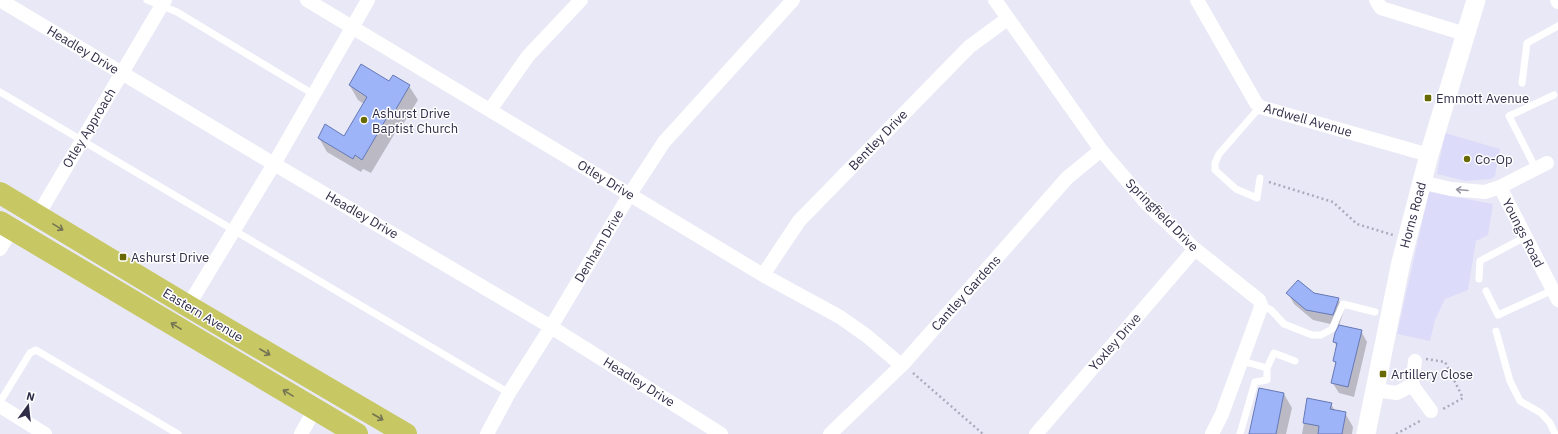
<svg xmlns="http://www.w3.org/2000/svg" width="1558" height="434" font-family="'IBM Plex Sans',sans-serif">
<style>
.built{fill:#dddbfa}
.shadow{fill:#0003}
.building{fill:#9db4f8;stroke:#6679b6}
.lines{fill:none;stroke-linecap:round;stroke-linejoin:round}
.path{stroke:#acabbd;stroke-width:2.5;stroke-dasharray:2 3;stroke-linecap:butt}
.lane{stroke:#fff;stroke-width:7}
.street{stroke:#fff;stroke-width:14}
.secondary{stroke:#fff;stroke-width:19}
.highway{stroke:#c7c863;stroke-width:22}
.oneway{stroke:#9896a4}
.oneway2{stroke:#747354}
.poi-dot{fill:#696904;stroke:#fff;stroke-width:1.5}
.labels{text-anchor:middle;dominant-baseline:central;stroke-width:3;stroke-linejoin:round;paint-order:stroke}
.street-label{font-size:13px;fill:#302d48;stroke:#fff}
.poi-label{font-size:13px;fill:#302d48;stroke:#fff;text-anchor:start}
</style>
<rect width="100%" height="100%" fill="#e9e8f6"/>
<path class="built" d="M1445,133L1500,149L1495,176L1491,179L1465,181L1437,174Z
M1429,192L1493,204L1488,235L1476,241L1468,290L1445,299L1435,320L1430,341L1397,334Z"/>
<path class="shadow" d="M362,66L390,83L409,86L418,100L400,129L398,128L371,173L363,169L361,172L327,152L319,138L344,137L364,104L358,100L350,86Z
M1288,293L1314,294L1338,299L1344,310L1339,326L1313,320L1294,304Z
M1361,331L1367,342L1354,397L1339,393L1332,382L1336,365L1334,361L1337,347L1334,341Z
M1284,394L1292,408L1286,434H1250Z
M1308,400L1331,404L1335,411L1345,413L1353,427L1352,434H1302Z"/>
<path class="building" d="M361,64L389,81L393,75L410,85L392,116L389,114L362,160L355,155L353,159L318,138L325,124L344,136L367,97L349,85Z
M1298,280L1314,293L1339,298L1333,315L1306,310L1286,293Z
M1339,325L1362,330L1348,387L1331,383L1336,362L1333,361L1337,343L1333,342L1335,333Z
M1259,388L1284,393L1276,434H1249Z
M1307,398L1332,403L1330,409L1346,412L1342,434H1318L1319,426L1303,423Z"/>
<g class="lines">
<path class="path" d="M1269,182L1333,202L1357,224L1393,235
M1426,359L1445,362L1463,398L1443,409
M913,373L983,434
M1396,434L1422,420"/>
<path class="lane" d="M147,0L177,12L313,94
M1522,83L1527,43L1558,26
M0,92L509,393
M1536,169L1509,116L1554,95
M1260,178L1257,198L1236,189L1215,170V163L1219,154L1260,107
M1479,279L1480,261L1525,237
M1486,291L1498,315L1553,290
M1261,305L1271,310L1284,324L1312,335H1321L1332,329L1343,304L1375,312
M1496,331L1510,381L1520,401L1541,413L1550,423L1555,434
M1242,361L1267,368L1274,353L1295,361
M0,402L30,353L36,350L178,434
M1240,434L1255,382L1267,380V368"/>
<path class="street" d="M0,0L274,164L551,327L721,434
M307,0L763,275L840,317L867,336L901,365
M995,0L1101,150L1146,203L1195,249L1259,300L1261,305L1260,310L1222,414L1212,434
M1197,0L1256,103L1260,107L1429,155
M1376,0L1381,8L1465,34
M1557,0L1558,2
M490,110L528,56L581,0
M1421,182L1451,189L1485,192L1500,187L1547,163
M1500,187L1558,300
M38,215L165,0
M0,249L12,229
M763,275L799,221L969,47L1007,19
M188,306L274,164L368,0
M1412,385L1431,411
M1375,390L1397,393L1412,385L1415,361
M0,406L45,434
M301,434L315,409
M487,434L509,393L551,327L630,194L664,142L793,0
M830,434L903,364L1067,178L1101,150
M1036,434L1195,249"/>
<path class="secondary" d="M1366,434L1401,262L1429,155L1476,0"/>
<path class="highway" d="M0,193L188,306L406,434
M0,222L357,434"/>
</g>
<defs><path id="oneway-shaft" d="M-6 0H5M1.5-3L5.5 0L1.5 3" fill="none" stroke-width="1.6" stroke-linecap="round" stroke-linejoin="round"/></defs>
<use class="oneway" href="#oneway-shaft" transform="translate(1462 190) rotate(-175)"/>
<g class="oneway2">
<use href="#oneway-shaft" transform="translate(58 227) rotate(31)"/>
<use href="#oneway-shaft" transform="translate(176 326) rotate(-149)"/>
<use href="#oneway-shaft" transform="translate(265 352) rotate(30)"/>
<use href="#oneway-shaft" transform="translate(288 393) rotate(-149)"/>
<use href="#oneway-shaft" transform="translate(378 417) rotate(30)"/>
</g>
<g class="poi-dot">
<rect x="1424" y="94" width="8" height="8" rx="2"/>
<circle cx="364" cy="120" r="4"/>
<circle cx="1467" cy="159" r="4"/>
<rect x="119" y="253" width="8" height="8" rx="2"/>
<rect x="1379" y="370" width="8" height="8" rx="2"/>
</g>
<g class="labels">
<g class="street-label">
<text transform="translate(83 50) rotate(31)">Headley Drive</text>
<text transform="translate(1308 120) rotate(16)">Ardwell Avenue</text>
<text transform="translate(89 128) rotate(-59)">Otley Approach</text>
<text transform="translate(878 140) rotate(-46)">Bentley Drive</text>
<text transform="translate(606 180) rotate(31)">Otley Drive</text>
<text transform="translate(362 215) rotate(30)">Headley Drive</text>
<text transform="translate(1162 215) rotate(45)">Springfield Drive</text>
<text transform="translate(1413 215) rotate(-75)">Horns Road</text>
<text transform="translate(1523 233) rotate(63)">Youngs Road</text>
<text transform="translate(599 246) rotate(-59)">Denham Drive</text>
<text transform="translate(966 293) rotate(-48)">Cantley Gardens</text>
<text transform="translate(203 315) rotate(31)">Eastern Avenue</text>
<text transform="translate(1115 342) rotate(-49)">Yoxley Drive</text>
<text transform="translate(639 382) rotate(32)">Headley Drive</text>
</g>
<g class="poi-label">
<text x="1436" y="98">Emmott Avenue</text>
<text x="372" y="113">Ashurst Drive<tspan x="372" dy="15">Baptist Church</tspan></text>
<text x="1475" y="159">Co-Op</text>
<text x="131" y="257">Ashurst Drive</text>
<text x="1391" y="374">Artillery Close</text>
</g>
</g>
<g transform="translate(28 406) rotate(15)" stroke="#ffffff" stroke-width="3" paint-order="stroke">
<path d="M0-3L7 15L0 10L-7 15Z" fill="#302d48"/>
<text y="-6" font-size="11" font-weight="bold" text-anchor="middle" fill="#302d48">N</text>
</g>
</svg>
